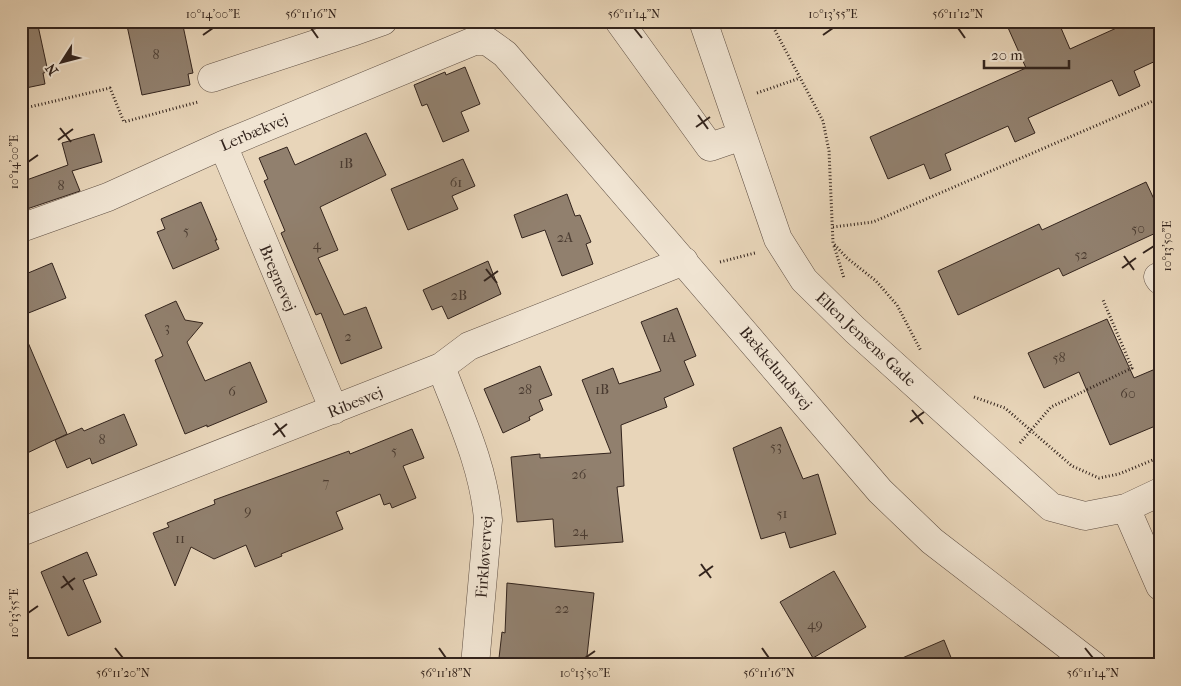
<svg xmlns="http://www.w3.org/2000/svg" width="1181" height="686" font-family="'IM FELL French Canon',serif">
<style>
.building{fill:#91806e;stroke:#33241d}
.lines{fill:none;stroke-linecap:round;stroke-linejoin:round}
.minor-casing{stroke:#605044;stroke-width:29}
.path{stroke:#33241d;stroke-width:3;stroke-dasharray:1 2.5;stroke-linecap:butt}
.minor{stroke:#f0e4d2;stroke-width:28}
.ticks{fill:none;stroke:#33241d;stroke-width:2}
.labels{text-anchor:middle;dominant-baseline:central;stroke-width:4.5;stroke-linejoin:round;paint-order:stroke}
.number-label{font-size:14px;fill:#4a3b31}
.street-label{font-size:16px;fill:#33241d;stroke:#f0e4d2}
.neatline{fill:none;stroke:#33241d;stroke-width:2}
.ticks-label{font-size:12px;text-anchor:middle;fill:#33241d}
</style>
<rect width="100%" height="100%" fill="#e8d5b9"/>
<filter id="stains"><feTurbulence type="fractalNoise" baseFrequency=".004" numOctaves="4"/><feColorMatrix values="0 0 0 0 .2 0 0 0 0 .09 0 0 0 0 .02 0 0 0 .5 -.17"/></filter>
<radialGradient id="worn" r=".72"><stop offset=".6" stop-color="#630" stop-opacity="0"/><stop offset="1" stop-color="#630" stop-opacity=".3"/></radialGradient>
<path class="building" d="M21,21H37L48,72L43,73L45,84L21,89Z
M126,21H182L193,73L188,74L190,85L142,95Z
M1005,21H1058L1070,49L1132,21H1160V59L1134,71L1140,86L1119,96L1112,80L1028,118L1035,133L1015,142L1008,126L945,154L951,170L930,179L924,164L888,179L870,137L1026,68Z
M465,67L480,104L461,112L469,131L443,142L427,104L422,106L414,85L445,72L446,75Z
M366,133L386,175L320,207L338,250L318,258L344,315L366,307L382,348L341,364L321,313L316,315L281,233L285,231L264,181L268,179L259,158L287,147L295,165Z
M94,134L102,162L72,171L80,191L21,211V182L68,165L62,143Z
M463,159L475,186L452,196L458,209L408,230L391,189Z
M1146,182L1160,212V231L1063,276L1059,268L958,315L938,271L1039,224L1042,230Z
M567,194L575,216L580,215L591,242L586,244L593,264L562,276L545,230L522,238L514,215Z
M201,202L217,240H215L219,249L173,269L157,232L165,229L161,219Z
M488,261L501,294L448,319L442,306L432,310L423,290Z
M52,263L66,298L21,316V276Z
M176,301L185,320L203,323L187,342L205,381L250,362L267,402L207,427V425L185,434L155,360L163,356L145,315Z
M677,308L696,356L684,361L694,385L664,398L667,407L621,425L624,486L617,487L623,542L555,547L553,519L517,522L511,457L540,454V458L611,453L582,380L613,368L619,384L661,371L641,322Z
M1107,319L1134,378L1160,367V424L1110,445L1079,372L1044,388L1028,353Z
M21,326L67,434L21,456Z
M540,366L552,395L539,400L543,410L529,417L530,420L503,433L484,389Z
M124,414L137,445L92,464L90,458L67,468L55,440L82,428L84,431Z
M781,427L803,479L818,474L836,534L790,548L785,532L761,539L733,448Z
M412,429L424,458L403,466L416,498L392,508L390,503L384,505L380,494L336,512L343,529L281,554L282,556L255,567L246,545L214,559L191,547L175,586L153,533L169,527L167,523L215,504L214,500L349,451L350,454Z
M87,552L97,575L83,580L101,622L68,636L41,572Z
M834,571L866,627L813,658L780,602Z
M507,583L594,593L586,665H519V660L499,658L502,632L505,633Z
M944,640L954,665H886Z"/>
<g class="lines">
<g class="minor-casing">
<path id="minor" d="M348,21L352,32L383,21
M619,21L710,147L742,136
M703,21L778,239L804,280L855,330L1051,507L1085,516L1126,508L1160,492
M212,78L352,32
M223,145L334,410
M21,228L108,197L223,145L474,41H487L505,54L880,491L932,541L1093,665
M1158,277L1160,280
M441,367C460,417 484,467 488,520L475,665
M1126,508L1160,586
M21,532L441,367L469,346L684,261"/>
</g>
<path class="path" d="M770,21L823,121L829,151L833,243L847,258L876,281L897,305L921,351
M757,93L800,78
M21,109L110,88L124,122L198,102
M833,227L873,222L1160,98
M834,246L844,278
M720,262L755,253
M974,397L1005,408L1072,466L1099,478L1119,474L1160,457
M1020,443L1051,407L1132,368L1103,300"/>
<use href="#minor" class="minor"/>
</g>
<path class="ticks" d="M311,28L318,38M634,28L642,38M958,28L965,38M203,35L213,28M823,35L833,28M698,115L708,129M696,127L710,117M60,128L71,142M58,140L73,129M28,162L38,155M1143,253L1154,246M1124,256L1134,270M1122,268L1136,258M486,269L497,283M484,281L498,271M912,410L923,424M910,422L924,412M275,423L285,437M273,435L287,424M701,564L711,578M63,576L73,590M699,576L713,566M61,588L75,578M28,613L38,606M115,648L123,658M439,648L446,658M762,648L769,658M1085,648L1093,658M585,658L595,651"/>
<g class="labels">
<g class="number-label">
<text x="156" y="54">8</text>
<text x="346" y="163">1B</text>
<text x="456" y="182">61</text>
<text x="61" y="185">8</text>
<text x="1138" y="228">50</text>
<text x="186" y="230">5</text>
<text x="565" y="237">2A</text>
<text x="317" y="244">4</text>
<text x="1081" y="254">52</text>
<text x="459" y="295">2B</text>
<text x="167" y="327">3</text>
<text x="348" y="336">2</text>
<text x="669" y="337">1A</text>
<text x="1059" y="357">58</text>
<text x="525" y="389">28</text>
<text x="602" y="389">1B</text>
<text x="232" y="391">6</text>
<text x="1128" y="393">60</text>
<text x="102" y="439">8</text>
<text x="776" y="446">53</text>
<text x="394" y="450">5</text>
<text x="579" y="474">26</text>
<text x="326" y="482">7</text>
<text x="248" y="510">9</text>
<text x="782" y="513">51</text>
<text x="580" y="531">24</text>
<text x="180" y="538">11</text>
<text x="562" y="608">22</text>
<text x="815" y="624">49</text>
</g>
<g class="street-label">
<text transform="translate(254 132) rotate(-23)">Lerbækvej</text>
<text transform="translate(278 278) rotate(67)">Bregnevej</text>
<text transform="translate(866 339) rotate(43)">Ellen Jensens Gade</text>
<text transform="translate(776 368) rotate(50)">Bækkelundsvej</text>
<text transform="translate(355 402) rotate(-22)">Ribesvej</text>
<text transform="translate(484 557) rotate(-86)">Firkløvervej</text>
</g>
</g>
<rect width="1181" height="686" fill="none" stroke="#e8d5b9" stroke-width="55"/>
<g transform="translate(62 62) rotate(234)" stroke="#f0e4d2" stroke-width="4" paint-order="stroke">
<path d="M0-4L9 19L0 12L-9 19Z" fill="#33241d"/>
<text y="-8" font-size="14" font-weight="bold" text-anchor="middle" fill="#33241d">N</text>
</g>
<path d="M984 60v8h85v-8" fill="none" stroke="#33241d" stroke-width="2.5"/>
<text x="991" y="60" font-size="15" fill="#33241d" stroke="#f0e4d2" stroke-width="4" paint-order="stroke">20 m</text>
<rect x="28" y="28" width="1126" height="630" class="neatline"/>
<g class="ticks-label">
<text x="213" y="18">10°14'00"E</text>
<text x="311" y="18">56°11'16"N</text>
<text x="634" y="18">56°11'14"N</text>
<text x="833" y="18">10°13'55"E</text>
<text x="958" y="18">56°11'12"N</text>
<text transform="translate(14 162) rotate(-90)" y="4">10°14'00"E</text>
<text transform="translate(1167 246) rotate(-90)" y="4">10°13'50"E</text>
<text transform="translate(14 613) rotate(-90)" y="4">10°13'55"E</text>
<text x="123" y="677">56°11'20"N</text>
<text x="446" y="677">56°11'18"N</text>
<text x="585" y="677">10°13'50"E</text>
<text x="769" y="677">56°11'16"N</text>
<text x="1093" y="677">56°11'14"N</text>
</g>
<rect width="100%" height="100%" filter="url(#stains)"/>
<rect width="100%" height="100%" fill="url(#worn)"/>
</svg>
